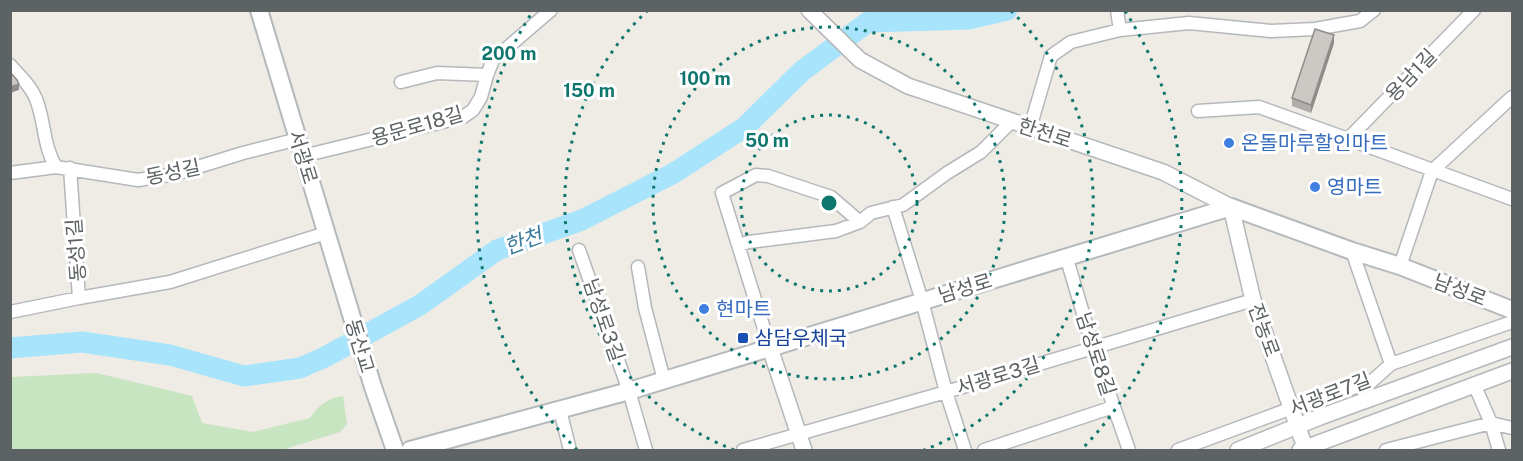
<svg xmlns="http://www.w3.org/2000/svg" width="1523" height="461" font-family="'Public Sans','Noto Sans KR',sans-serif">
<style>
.green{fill:#c8e5c2}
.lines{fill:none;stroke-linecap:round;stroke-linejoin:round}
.river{stroke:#a8e5fc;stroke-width:21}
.minor-casing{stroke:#b5b8bb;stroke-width:15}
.tertiary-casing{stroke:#b5b8bb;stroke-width:18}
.secondary-casing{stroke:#b4b9bc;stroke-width:20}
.minor{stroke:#fff;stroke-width:12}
.tertiary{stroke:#fff;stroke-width:15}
.secondary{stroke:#fff;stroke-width:16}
.wall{fill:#afaca9}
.shaded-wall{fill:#8f8c89}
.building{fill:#ccc8c4;stroke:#8f8c89;stroke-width:1.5}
.ring{fill:none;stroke:#0f766e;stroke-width:3;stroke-dasharray:3 6}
.shop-dot{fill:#3f7fe0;stroke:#fff;stroke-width:2}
.transit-dot{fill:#1a4fb4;stroke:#fff;stroke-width:2}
.labels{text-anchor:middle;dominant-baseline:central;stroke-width:6;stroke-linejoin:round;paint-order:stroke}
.street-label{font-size:20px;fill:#5d6265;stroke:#fff}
.shop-label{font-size:20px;fill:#366cbe;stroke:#fff;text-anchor:start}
.transit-label{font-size:20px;fill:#164399;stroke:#fff;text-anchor:start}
.water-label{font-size:21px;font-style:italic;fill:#3f7c9c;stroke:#fff}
.centre{fill:#0f766e;stroke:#fff;stroke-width:3}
.ring-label{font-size:18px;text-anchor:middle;font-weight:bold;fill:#0f766e;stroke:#fff;stroke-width:6;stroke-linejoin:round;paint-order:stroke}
</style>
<rect width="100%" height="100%" fill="#efebe5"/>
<path class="green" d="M97,373L192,396L202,423L253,432L310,418C318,406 328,398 343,396L347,424L340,432L282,450H11V377Z"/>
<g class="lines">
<path class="river" d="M10,348L82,342L170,355L244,376L300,368L325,357L420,305L497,250L582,220L674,173L745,127L802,71L868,22L969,19L1007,10"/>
<g class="minor-casing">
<path id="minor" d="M1117,10L1120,30
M1474,10L1348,139L1512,199
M10,65C19,75 31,86 36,99C45,121 43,146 56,167
M401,82L437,73L487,75
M1198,111L1259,107L1348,139
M1030,128L1051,56L1071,42L1120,30L1189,23L1271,31L1315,29L1360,21L1374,10
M303,156L463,117L473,110L481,97L487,75L493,60L551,10
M10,173L56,167L138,180L175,174L243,153L298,139
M893,207L922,301L946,392L965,450
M739,245L749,242L836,231L860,222L871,213L903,205L947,173L981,152L1011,122
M579,250L629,391L646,450
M1352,251L1391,364
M1066,256L1093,347L1129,450
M1400,266L1432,171L1512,97
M638,267L645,308L664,380
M79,298L170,282L326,233
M10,312L79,298L70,168
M770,348L722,193L756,175L768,176L831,197L860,222
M1474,384L1491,423L1499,450
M560,410L570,450
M743,450L946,392L1253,300
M984,450L1113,407
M1178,450L1292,408L1371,382L1391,364L1512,322
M1386,450L1491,423L1512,428"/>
</g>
<g class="tertiary-casing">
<path id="tertiary" d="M809,10L860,60L908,86L1163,172L1231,207L1253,300L1306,450
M770,348L804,450
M1238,450L1320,417L1512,347
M1300,450L1512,371"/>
</g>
<g class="secondary-casing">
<path id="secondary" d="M259,10L373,387L395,450
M410,450L629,391L1231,207L1352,251L1400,266L1512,310"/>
</g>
<use href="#minor" class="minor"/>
<use href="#tertiary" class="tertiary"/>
<use href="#secondary" class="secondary"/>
</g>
<path class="wall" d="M1334,43L1311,113L1292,106V98Z"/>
<path class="shaded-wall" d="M1334,35V43L1311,113V105Z
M19,84V90L10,93V87Z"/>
<path class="building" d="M1315,29L1334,35L1311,105L1292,98Z
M10,72L17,80L19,84L10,87Z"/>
<g class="ring">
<circle cx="829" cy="203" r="88"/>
<circle cx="829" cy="203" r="176"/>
<path d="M734 450A265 265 0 0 1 647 11M1011 11A265 265 0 0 1 924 450"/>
<path d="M577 450A353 353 0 0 1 533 11M1125 11A353 353 0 0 1 1081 450"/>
</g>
<g class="shop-dot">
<circle cx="1229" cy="143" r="6"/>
<circle cx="1315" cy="187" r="6"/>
<circle cx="704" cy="309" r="6"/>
</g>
<rect class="transit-dot" x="737" y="332" width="12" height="12" rx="3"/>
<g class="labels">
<g class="street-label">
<text transform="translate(1411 75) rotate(-46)">용남1길</text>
<text transform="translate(417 126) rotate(-16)">용문로18길</text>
<text transform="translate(1045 133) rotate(18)">한천로</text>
<text transform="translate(303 157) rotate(73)">서광로</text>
<text transform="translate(173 172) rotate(-12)">동성길</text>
<text transform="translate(76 250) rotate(-94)">동성1길</text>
<text transform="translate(965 288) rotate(-17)">남성로</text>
<text transform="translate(1460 290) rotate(21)">남성로</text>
<text transform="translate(604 320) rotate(71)">남성로3길</text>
<text transform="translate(1264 330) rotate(70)">전농로</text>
<text transform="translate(360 346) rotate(73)">동산교</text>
<text transform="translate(1096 354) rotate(72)">남성로8길</text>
<text transform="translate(998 376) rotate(-17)">서광로3길</text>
<text transform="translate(1330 394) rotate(-21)">서광로7길</text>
</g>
<g class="shop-label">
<text x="1241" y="143">온돌마루할인마트</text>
<text x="1327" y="187">영마트</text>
<text x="716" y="309">현마트</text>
</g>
<g class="transit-label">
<text x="755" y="338">삼담우체국</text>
</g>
<g class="water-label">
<text transform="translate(523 241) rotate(-20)">한천</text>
</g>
</g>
<circle cx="829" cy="203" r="9" class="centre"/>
<g class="ring-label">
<text x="509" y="60">200 m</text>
<text x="705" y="85">100 m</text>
<text x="589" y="97">150 m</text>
<text x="767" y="147">50 m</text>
</g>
<rect width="1523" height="461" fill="none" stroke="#5d6265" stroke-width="24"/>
</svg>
